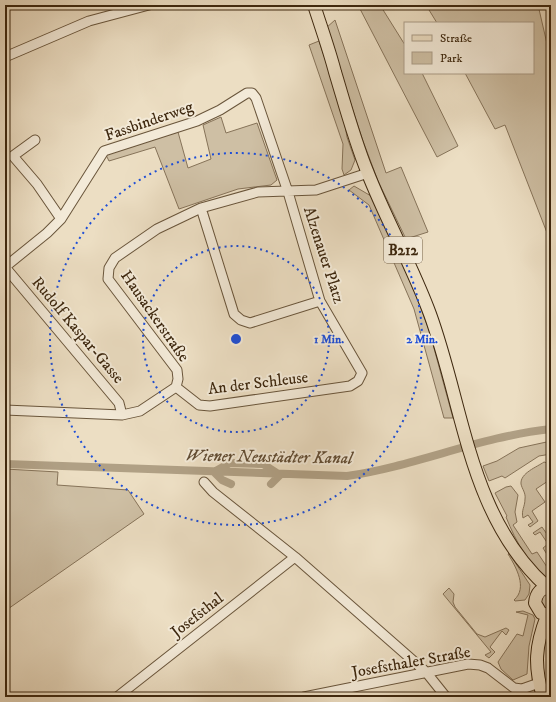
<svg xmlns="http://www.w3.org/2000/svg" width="556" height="702" font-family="'IM FELL DW Pica',serif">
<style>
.green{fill:#cebfa4;stroke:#867359}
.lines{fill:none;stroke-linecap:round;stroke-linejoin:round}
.canal{stroke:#b0a085;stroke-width:8}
.minor-casing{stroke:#69553b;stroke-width:11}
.major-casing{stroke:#3d270e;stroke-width:14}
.minor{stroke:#f3ead8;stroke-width:9}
.major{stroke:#ecdec3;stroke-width:12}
.ring{fill:none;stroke:#1d4ed8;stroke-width:2;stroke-dasharray:2 4}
.labels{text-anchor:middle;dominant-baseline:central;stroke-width:4;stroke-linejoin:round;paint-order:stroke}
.shield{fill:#f3ead8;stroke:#74624b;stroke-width:1}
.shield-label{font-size:15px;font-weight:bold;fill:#3d270e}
.street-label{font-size:16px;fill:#3d270e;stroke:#f3ead8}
.water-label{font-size:17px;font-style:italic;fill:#604b32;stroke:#f3ead8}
.centre{fill:#1d4ed8;stroke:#f3ead8;stroke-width:2}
.ring-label{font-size:12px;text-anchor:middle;font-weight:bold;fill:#1d4ed8;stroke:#f3ead8;stroke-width:4;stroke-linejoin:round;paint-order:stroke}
</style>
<rect width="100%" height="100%" fill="#ecdec3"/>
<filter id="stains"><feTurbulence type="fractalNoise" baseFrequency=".005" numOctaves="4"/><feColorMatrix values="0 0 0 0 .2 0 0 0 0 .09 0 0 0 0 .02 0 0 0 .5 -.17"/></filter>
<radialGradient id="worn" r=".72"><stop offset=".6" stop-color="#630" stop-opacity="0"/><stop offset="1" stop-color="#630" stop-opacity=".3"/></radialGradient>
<path class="green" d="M362,5H380L405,45V73H422L458,146L437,157L359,7Z
M426,5H465L468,7V5H538L551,61V243L505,125L495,129L465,73H533V23H437Z
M335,20L386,173L401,167L428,232L406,239L378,181L363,141L326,28Z
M319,41L342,109L347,137L355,160L351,170L344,175L342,169L343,144L309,45Z
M221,117L226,133L257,123L277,180L271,185L238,189L179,209L155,147L109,161L105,153L178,132L188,168L211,159L203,125Z
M354,186L371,196L412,284L429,330L453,418H444L414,309L369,205L349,190Z
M551,441V454L539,456L505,478L502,476L489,481L483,466L497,461L519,448Z
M544,462L551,464V479L536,489L545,502L532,511L538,521L530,527L528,525L533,522L528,515L523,518C521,510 525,507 525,499C526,493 522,489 521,484C520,473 537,467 544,462Z
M5,469L58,472L57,485L128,490L144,514L5,611Z
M511,486L518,495L515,512L517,522L513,525L532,554L537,552L551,573V582C529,566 516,542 506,517L507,516L495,493L506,487Z
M542,527L551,540V561L543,548L548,544L540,532L535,535L533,533Z
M509,553L530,585L529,594L525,600L515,601L514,600C528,588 516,567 508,554Z
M449,588L454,594L453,602L455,607L477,634L485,637L506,628L509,630L506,635L502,631L490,647L495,652L489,658L485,655L491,652L443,594Z
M551,592V610L546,611L539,599L542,594Z
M523,611L533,615L535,619L529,646L527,674L513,680L501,669L498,662L517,634L523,636L528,615L516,612Z"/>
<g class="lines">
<path class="canal" d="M5,464L347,476C416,466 482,436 551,429
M231,484L222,480L214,472L230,463L263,464L280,475L271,484"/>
<g class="minor-casing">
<path id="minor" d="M5,57L89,21L149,5
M35,140L13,156L37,184L61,219
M201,208L234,314L241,320L250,323L320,301
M5,410L122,415L140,411L176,387L178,379L177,370L108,279L109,268L115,258L157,229L201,208L258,192L316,190L368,173
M122,415L119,403L5,267L47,233L61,219L104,151L197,121L220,110L247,93H252L256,98L288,192L320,301L362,373L358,381L350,386L210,406L199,405L176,387
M204,482L213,492L295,557L426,672L446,697
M117,697L295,557
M304,697L468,664L480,665L488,668L514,688L522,689L539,683"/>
</g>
<g class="major-casing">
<path id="major" d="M314,5C321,27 329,49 335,72C345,105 354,139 367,171C386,220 412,265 430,314C464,407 469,517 547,587
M551,587C541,587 536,593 535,603L541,613L551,616
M543,697C534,666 535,646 547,616"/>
</g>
<use href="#minor" class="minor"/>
<use href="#major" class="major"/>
</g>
<g class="ring">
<circle cx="236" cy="339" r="93"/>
<circle cx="236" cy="339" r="186"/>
</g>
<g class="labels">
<rect class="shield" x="384" y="237" width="38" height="26" rx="3"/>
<g class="shield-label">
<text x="403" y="250">B212</text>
</g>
<g class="street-label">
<text transform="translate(149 121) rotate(-19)">Fassbinderweg</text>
<text transform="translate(324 255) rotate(72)">Alzenauer Platz</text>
<text transform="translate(155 316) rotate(55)">Hausackerstraße</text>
<text transform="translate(78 330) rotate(50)">Rudolf Kaspar-Gasse</text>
<text transform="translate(258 383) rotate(-7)">An der Schleuse</text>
<text transform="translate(197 615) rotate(-38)">Josefsthal</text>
<text transform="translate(411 662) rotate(-10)">Josefsthaler Straße</text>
</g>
<g class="water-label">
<text transform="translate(269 457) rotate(1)">Wiener Neustädter Kanal</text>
</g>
</g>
<circle cx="236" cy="339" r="6" class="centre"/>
<g class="ring-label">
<text x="329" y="343">1 Min.</text>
<text x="422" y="343">2 Min.</text>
</g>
<rect width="556" height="702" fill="none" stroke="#ecdec3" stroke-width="20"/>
<rect x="6" y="6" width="544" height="690" fill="none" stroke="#3d270e" stroke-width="2"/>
<rect x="10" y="10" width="536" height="682" fill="none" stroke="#3d270e"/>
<rect x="404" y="22" width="130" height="52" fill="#f3ead8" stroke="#aa9c87"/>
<rect x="412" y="35" width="20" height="6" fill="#ecdec3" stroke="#aa9c87"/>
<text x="440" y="42" font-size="12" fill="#3d270e">Straße</text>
<rect x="412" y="52" width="20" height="12" fill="#cebfa4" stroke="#aa9c87"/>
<text x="440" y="62" font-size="12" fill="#3d270e">Park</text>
<rect width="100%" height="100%" filter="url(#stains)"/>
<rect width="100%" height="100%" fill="url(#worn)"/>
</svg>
